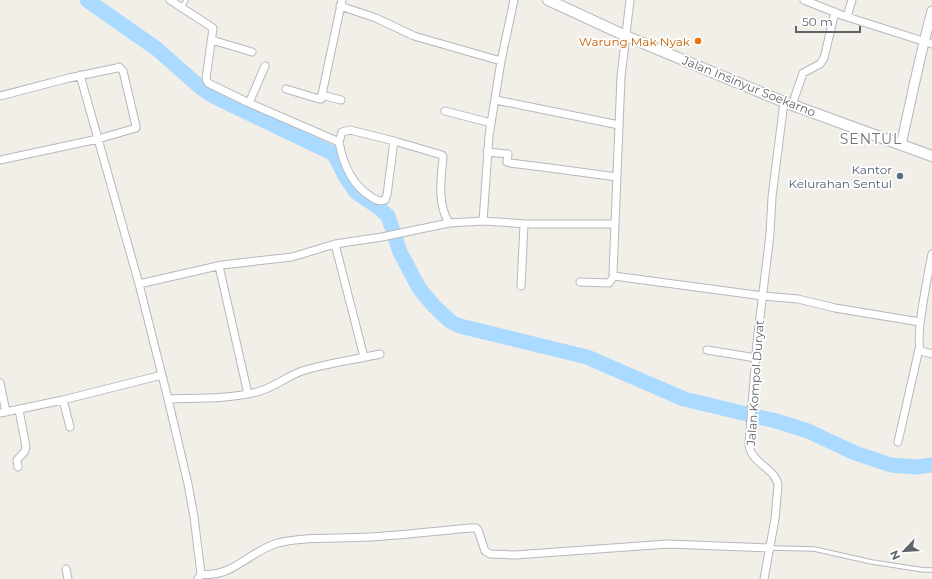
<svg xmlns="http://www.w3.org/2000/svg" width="932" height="579" font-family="Montserrat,sans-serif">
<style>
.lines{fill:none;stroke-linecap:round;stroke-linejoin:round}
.river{stroke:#aadaff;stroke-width:15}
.service-casing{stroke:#b5b8bc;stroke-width:5.5}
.minor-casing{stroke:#b5b8bc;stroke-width:9}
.tertiary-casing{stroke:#b5b8bc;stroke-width:11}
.secondary-casing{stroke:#b6babf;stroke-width:12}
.service{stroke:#fff;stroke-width:3.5}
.minor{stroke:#fff;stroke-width:7}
.tertiary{stroke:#fff;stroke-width:9}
.secondary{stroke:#fff;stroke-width:10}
.food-dot{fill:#e8710a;stroke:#fff;stroke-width:1.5}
.service-dot{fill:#5c6f8a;stroke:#fff;stroke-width:1.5}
.labels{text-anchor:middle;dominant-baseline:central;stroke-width:3.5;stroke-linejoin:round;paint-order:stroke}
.food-label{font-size:12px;fill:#c56008;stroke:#fff;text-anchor:end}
.street-label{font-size:12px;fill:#5f6368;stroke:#fff}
.service-label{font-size:12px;fill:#4e5e75;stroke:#fff;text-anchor:end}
.quarter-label{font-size:14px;letter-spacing:1px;fill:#70757a;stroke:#fff}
</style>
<rect width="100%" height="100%" fill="#f1efe8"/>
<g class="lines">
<path class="river" d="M87,0L157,49L200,87L213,96L334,154L345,176L356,192L378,207L388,216L400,252L419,288L433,305L451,322L460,326L587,357L684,399L776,421L808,431L855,453L891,465L916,467L932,465"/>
<g class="service-casing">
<path id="service" d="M182,8L186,0
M770,548L814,549L872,562L924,570H932"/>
</g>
<g class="minor-casing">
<path id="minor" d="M170,0L213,28L206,79L208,83L249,103L339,142L342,132L350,130L394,141L442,155L443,157C441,180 437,203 449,223
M630,0L621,77L613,273L614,276L763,296L798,299L835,308L920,322
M804,0L844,16L932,44
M340,6L376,18L414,36L501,61
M847,17L852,0
M212,40L252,52
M286,89L319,99H321L342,0
M322,95L341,100
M0,96L69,78L117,68L119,67L123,71L136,126V128L98,139L80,75
M496,100L619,125
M249,103L265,66
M792,105L803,73L820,64L824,58L835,12
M445,111L491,123
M339,142C343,164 351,184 370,196C376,200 379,202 385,200L387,195L394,141
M487,152L508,154L507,162L510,163L550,168L617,177
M0,160L98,139L139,284L168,399L188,484L194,517L201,574
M483,221L489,136L501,61L514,0
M335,244L364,357
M932,254C929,270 914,340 921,351L932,354
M219,266L248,394
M580,282L609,283L614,276
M139,284L222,265L292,257L335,244L382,237L449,223L483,221L527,224H614
M521,286L524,224
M707,350L756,358
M0,383L6,412
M168,399C198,398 229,399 257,392C273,388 286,377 302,371C327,363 354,360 380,354
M63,400L70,427
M0,413L63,400L162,375
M898,442L919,349
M18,467L17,460L25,451L26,447L19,410
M66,569L68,579
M198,579L201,574C231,579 251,550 278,543C308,536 338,539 369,537C403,535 437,531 471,528H476L478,530L485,551L490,554L515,555L668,544L770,548
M764,579L775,519L778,485C775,467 749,463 749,443L757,342L770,234L772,197L784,102"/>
</g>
<g class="tertiary-casing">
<path id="tertiary" d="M901,145C911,100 920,55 932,11"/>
</g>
<g class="secondary-casing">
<path id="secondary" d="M548,0L626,36L784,102L932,156"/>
</g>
<use href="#service" class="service"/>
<use href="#minor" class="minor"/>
<use href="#tertiary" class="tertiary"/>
<use href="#secondary" class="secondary"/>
</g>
<circle class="food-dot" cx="698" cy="41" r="4"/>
<circle class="service-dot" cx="900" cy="176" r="4"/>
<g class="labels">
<g class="food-label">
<text x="690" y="41">Warung Mak Nyak</text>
</g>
<g class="street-label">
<text transform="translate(749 86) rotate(22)">Jalan Insinyur Soekarno</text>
<text transform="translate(755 383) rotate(-86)">Jalan Kompol Duryat</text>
</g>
<g class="service-label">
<text x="892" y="169">Kantor<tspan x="892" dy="14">Kelurahan Sentul</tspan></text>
</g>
<g class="quarter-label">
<text x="871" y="139">SENTUL</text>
</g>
</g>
<g transform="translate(904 551) rotate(245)" stroke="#ffffff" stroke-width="3" paint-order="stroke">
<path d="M0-3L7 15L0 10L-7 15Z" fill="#5f6368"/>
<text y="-6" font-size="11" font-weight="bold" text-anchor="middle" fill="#5f6368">N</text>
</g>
<path d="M796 26v6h64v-6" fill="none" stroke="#5f6368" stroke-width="2"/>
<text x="802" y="26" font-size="12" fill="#5f6368" stroke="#ffffff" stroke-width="3" paint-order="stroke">50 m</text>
</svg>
